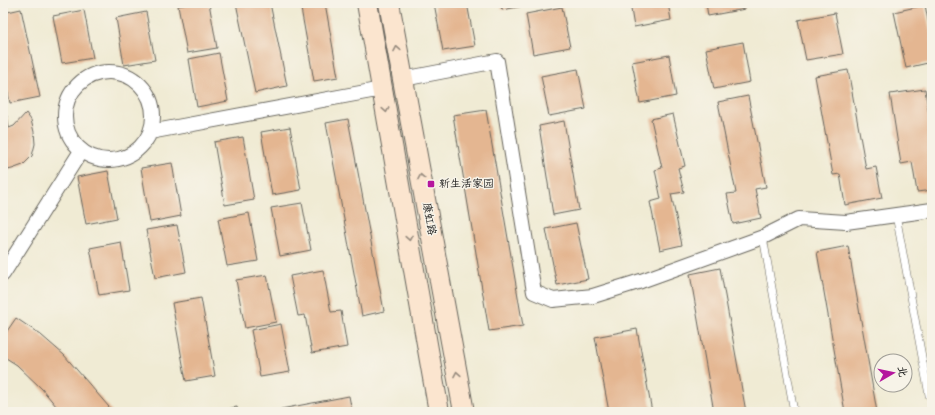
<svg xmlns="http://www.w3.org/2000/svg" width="935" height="415" font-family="Kalam,'LXGW WenKai TC',sans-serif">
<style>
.building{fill:#e4b691}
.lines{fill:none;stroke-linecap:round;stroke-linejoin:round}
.lane-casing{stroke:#66645c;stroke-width:8}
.street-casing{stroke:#66645c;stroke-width:16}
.secondary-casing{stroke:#66645c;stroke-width:22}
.lane{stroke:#fff;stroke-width:7}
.street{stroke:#fff;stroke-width:14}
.secondary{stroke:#fbe5cf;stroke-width:20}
.oneway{stroke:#978b7e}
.poi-dot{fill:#b5179e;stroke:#f7f3e8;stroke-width:1.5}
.labels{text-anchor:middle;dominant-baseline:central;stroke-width:3;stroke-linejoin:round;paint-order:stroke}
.poi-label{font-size:11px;fill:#1c1c1c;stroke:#f7f3e8;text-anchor:start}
.street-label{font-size:11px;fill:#1c1c1c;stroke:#f7f3e8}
</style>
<rect width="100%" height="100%" fill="#f7f3e8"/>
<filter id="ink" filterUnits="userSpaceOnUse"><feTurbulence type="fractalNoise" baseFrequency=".025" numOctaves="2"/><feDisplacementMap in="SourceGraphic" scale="8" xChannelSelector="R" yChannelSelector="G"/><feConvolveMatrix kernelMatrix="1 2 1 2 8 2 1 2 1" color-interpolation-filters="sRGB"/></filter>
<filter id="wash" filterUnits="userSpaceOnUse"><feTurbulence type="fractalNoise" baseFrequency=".012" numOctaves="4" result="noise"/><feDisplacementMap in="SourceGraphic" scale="16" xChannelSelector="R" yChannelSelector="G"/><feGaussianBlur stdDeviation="0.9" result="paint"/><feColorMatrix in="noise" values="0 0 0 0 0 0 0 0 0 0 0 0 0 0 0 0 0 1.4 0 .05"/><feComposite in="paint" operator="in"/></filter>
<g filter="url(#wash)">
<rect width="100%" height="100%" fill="#f0ebd4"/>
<g id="blocks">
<path class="building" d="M193,3H209L217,48L187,53L178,6Z
M236,3H270L287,86L255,93Z
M300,3H325L338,77L314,81Z
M434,3H467L475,46L443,51Z
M500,3H534V4L502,10Z
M630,3H668L671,20L634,27Z
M706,3H744L745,9L708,16Z
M925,5L932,41V62L906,68L894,12Z
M562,7L570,47L533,54L526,14Z
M21,9L40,97L10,103L3,69V13Z
M84,10L93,58L62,63L53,16Z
M146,12L155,60L124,65L116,18Z
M835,13L843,54L806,60L798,20Z
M743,42L750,82L714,89L706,49Z
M219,53L228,101L197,107L189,59Z
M669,55L676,96L640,103L632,62Z
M578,69L586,109L549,116L541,76Z
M848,70L866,169L876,167L882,198L845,205L840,174L833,175L815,76Z
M925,89L932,136V190L917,192L912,162L901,164L890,94Z
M748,96L766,187L755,189L761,218L733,224L727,194L736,193L718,102Z
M486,110L523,326L489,331L453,115Z
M26,113L31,120L34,132L35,144L32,156L23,165L12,169L3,171V116H7L9,128L14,126Z
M673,114L685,166L678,168L684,192L671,194L682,245L660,250L650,202L661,199L655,170L662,168L651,119Z
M348,119L384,311L362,316L326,123Z
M564,121L579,210L553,215L539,126Z
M290,127L301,190L272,195L261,132Z
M243,137L254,200L225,205L214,142Z
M172,163L181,216L150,222L141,168Z
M108,171L117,218L86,224L77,177Z
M302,203L311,250L280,256L271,208Z
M249,213L258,261L227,266L218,219Z
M576,223L588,279L557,285L546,229Z
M177,225L186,272L155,278L146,230Z
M121,242L129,290L99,295L90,248Z
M848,246L877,412H845L817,252Z
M720,268L746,412H714L690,274Z
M323,270L331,312L341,311L347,347L312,353L305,315L298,316L290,276Z
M267,275L276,322L245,328L236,280Z
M201,298L215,376L186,381L172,303Z
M16,318L41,335L64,355L109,407L112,412H61L42,389L17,365L3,356V337Z
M281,324L290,372L260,377L251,330Z
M637,329L652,412H609L595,337Z
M349,396L352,412H281V409Z
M237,407L238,412H217V411Z"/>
</g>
</g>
<g filter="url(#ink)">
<use href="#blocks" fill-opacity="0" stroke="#66645c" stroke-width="1"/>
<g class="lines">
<g class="lane-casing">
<path id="lane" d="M896,215L929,395
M763,237L794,412"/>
</g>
<g class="street-casing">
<path id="street" d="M65 116a44 44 0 1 1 88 0a44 44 0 1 1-88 0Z
M403,79L497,61L534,292L553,300L593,296L641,281L763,237L799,219L846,222L932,210
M150,132L382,89
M3,274L81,151"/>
</g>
<g class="secondary-casing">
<path id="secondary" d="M367,3L439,412
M389,3L464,412"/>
</g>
<use href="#lane" class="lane"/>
<use href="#street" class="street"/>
<use href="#secondary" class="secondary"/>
</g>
<defs><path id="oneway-chevron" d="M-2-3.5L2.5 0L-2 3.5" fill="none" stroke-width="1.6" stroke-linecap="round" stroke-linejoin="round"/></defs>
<g class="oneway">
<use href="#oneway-chevron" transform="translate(397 49) rotate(-100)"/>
<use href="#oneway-chevron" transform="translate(386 110) rotate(80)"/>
<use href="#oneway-chevron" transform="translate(421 177) rotate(-100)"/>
<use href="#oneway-chevron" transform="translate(409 238) rotate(80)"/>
<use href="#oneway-chevron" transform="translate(457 374) rotate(-100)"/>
</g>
</g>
<rect class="poi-dot" x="427" y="180" width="8" height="8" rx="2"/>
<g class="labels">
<g class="poi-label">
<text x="439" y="184">新生活家园</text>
</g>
<g class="street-label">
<text transform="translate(429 219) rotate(80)">康虹路</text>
</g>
</g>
<rect width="935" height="415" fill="none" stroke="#f7f3e8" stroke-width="16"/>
<g transform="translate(893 373) rotate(81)"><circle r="19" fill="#f7f3e8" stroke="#9f9d96"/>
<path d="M0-3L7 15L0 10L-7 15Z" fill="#b5179e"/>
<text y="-6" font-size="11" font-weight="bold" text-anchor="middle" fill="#1c1c1c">北</text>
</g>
</svg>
